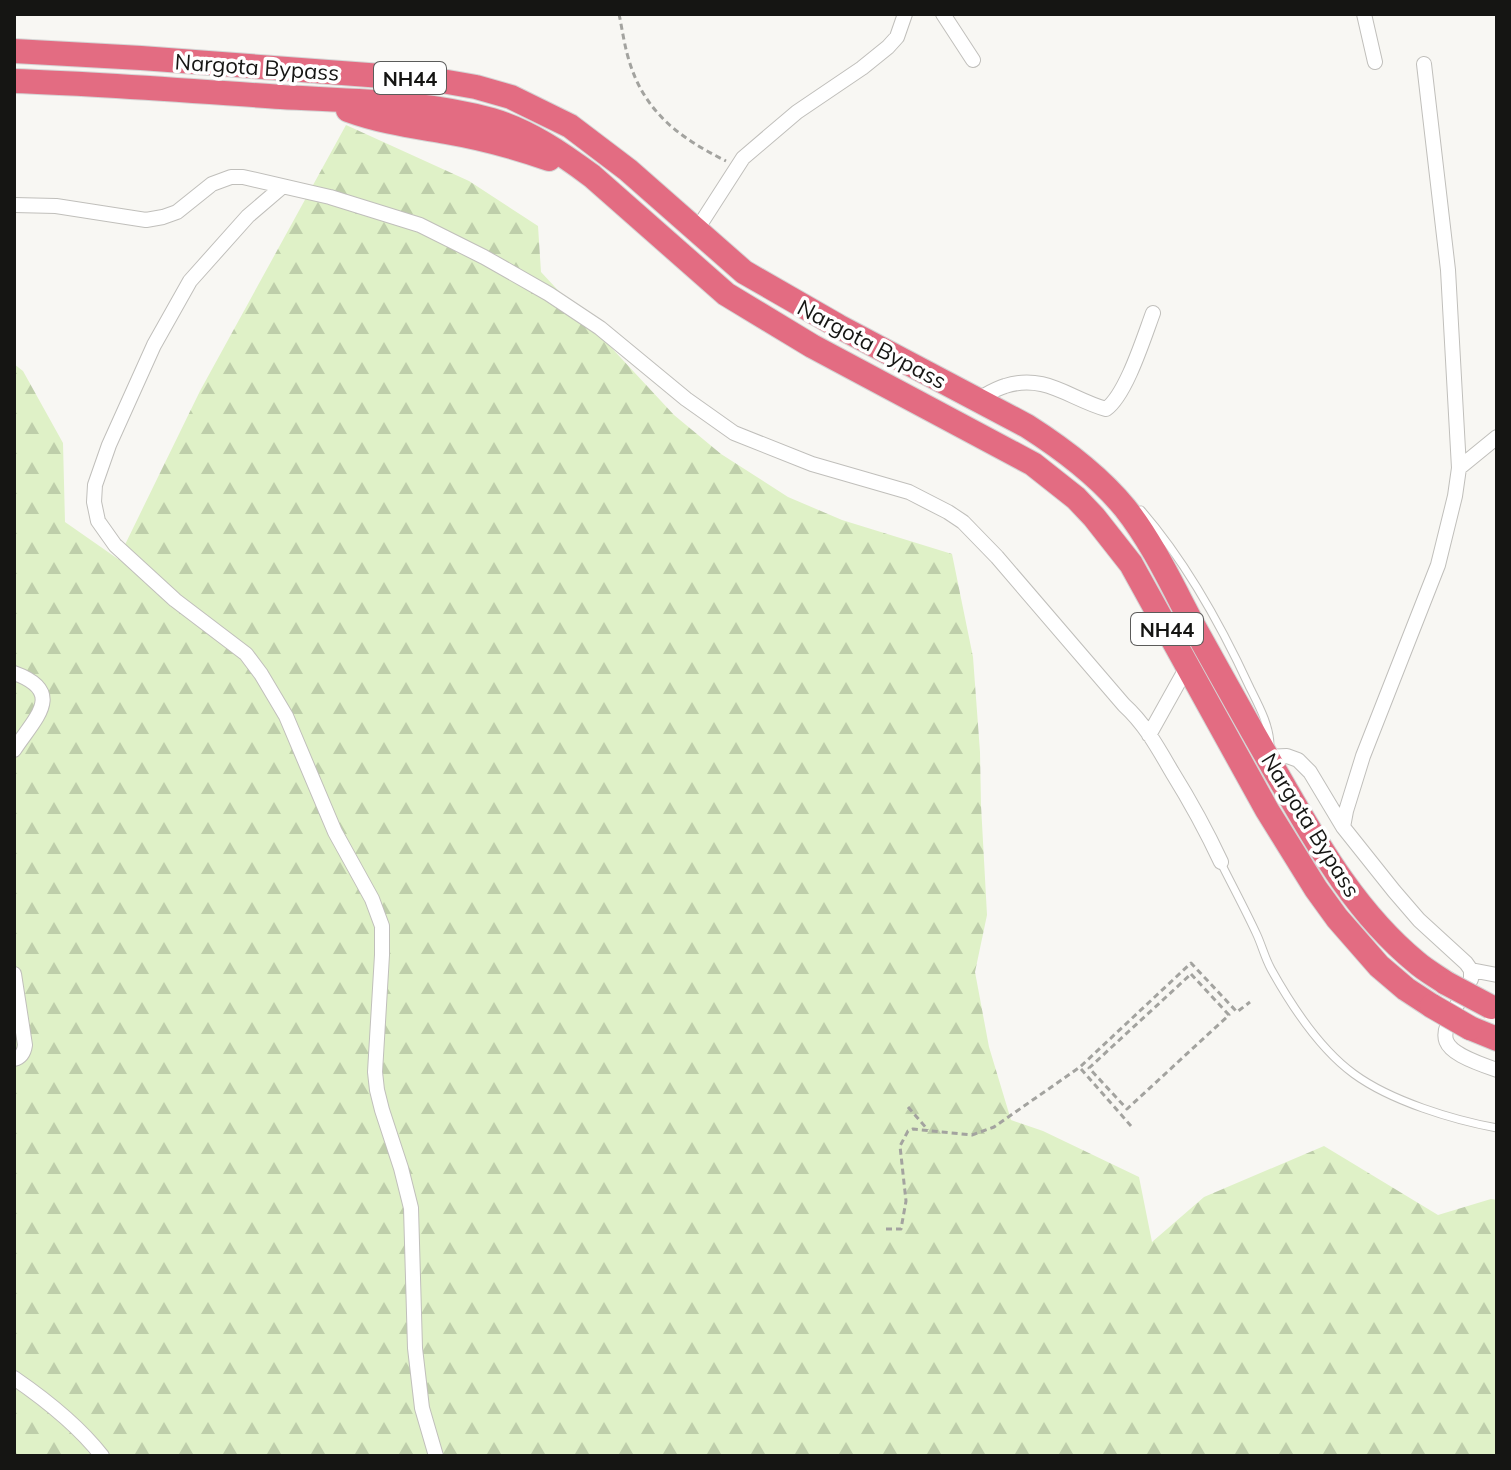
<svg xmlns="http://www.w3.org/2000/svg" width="1511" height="1470" font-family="Mulish,sans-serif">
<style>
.forest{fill:url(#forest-firs)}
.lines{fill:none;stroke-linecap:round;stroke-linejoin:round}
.lane-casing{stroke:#c0bfbb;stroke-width:9}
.street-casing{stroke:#c0bfbb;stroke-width:16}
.highway-casing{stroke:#d5d5d5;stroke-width:26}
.path{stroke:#a3a39f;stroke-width:3;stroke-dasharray:6 4;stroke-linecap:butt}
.lane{stroke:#fff;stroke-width:7}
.street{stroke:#fff;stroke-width:14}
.highway{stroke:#e36c82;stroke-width:24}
.highway-bridge-casing{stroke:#d5d5d5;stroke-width:26;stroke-linecap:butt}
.highway-bridge{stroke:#e36c82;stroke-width:24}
.labels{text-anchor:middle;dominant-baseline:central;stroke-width:7;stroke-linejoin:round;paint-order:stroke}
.shield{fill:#fff;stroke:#5b5b5a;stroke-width:2}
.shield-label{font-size:20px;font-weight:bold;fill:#151513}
.street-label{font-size:22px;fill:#151513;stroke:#fff}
</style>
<defs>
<pattern id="forest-firs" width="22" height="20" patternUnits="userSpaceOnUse" patternTransform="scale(2)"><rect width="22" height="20" fill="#dff1c7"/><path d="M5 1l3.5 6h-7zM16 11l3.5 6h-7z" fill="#beceaa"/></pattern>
</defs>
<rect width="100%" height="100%" fill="#f8f7f3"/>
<path class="forest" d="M346,125L469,181L538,226L541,272L674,415L721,454L788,497L842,520L952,554L973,657L980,752L981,805L987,915L975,972L989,1047L1011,1120L1043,1131L1139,1177L1152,1242L1204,1197L1324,1146L1438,1215L1491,1199L1497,1200V1456H14V364L23,371L63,443L65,522L118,559L200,391Z"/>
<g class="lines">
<g class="lane-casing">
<path id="lane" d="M1141,510C1187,563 1221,625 1250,688C1259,706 1270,726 1270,746
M1221,863C1233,887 1246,911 1257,935C1262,946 1265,958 1271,969C1291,1005 1321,1050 1354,1074C1391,1101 1453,1120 1497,1128"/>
</g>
<g class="street-casing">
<path id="street" d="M943,14L973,60
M1364,14L1375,62
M282,187L248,216L190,281L154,345L109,445L95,485L94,502L98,521L115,545L175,600L246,654L261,674L286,716L335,832L372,899L382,926V955L375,1072L377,1090L382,1110L401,1168L411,1208L415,1348L422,1408L436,1456
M14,205L56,206L146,220L163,217L177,212L212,184L231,177H243L330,197L420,225L484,257L549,294L600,328L686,399L734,433L812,464L909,492L948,512L963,522L997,557L1124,705C1145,724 1158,748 1172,772C1190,801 1206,830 1221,862
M696,231L743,158L797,112L862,68L888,47L897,37L905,14
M976,400C986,395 995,389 1005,386C1045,373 1070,399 1106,409C1126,395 1144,337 1153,313
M1459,468L1497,437
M14,673C67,692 34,719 14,750
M1149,735L1187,667
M1267,757L1287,756L1298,760L1310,772L1343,827L1394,891L1419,920L1466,963L1471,970V979C1441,1037 1424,1045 1497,1070
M1343,827L1346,811L1363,756L1438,565L1455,496L1459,468L1448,270L1424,64
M1471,970L1497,975
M14,974L25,1045C24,1052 22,1057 14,1059
M14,1378C46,1400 78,1425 102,1456"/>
</g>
<g class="highway-casing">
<path id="highway" d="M14,51L141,58L436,80L476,87L511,97L570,126L628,170L744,272L838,326L1027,426C1063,449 1098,475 1125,508C1155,546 1175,592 1198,634C1227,686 1255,737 1285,788C1321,851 1359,915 1416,962C1425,970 1436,976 1446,983
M14,81C103,84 192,91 281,97C351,101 424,101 492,120C529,131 561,153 592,176L726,294L812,346L1033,464L1076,498L1094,517L1131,564L1267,810L1316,889L1337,918L1379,966L1406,989L1432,1006
M348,110C381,122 412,126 446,132C481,138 515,147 549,159
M1470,1028L1497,1039"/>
</g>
<path class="path" d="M619,14C622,28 624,43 628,57C643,111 678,137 726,161
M1191,974L1229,1015L1127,1109L1089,1068Z
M1081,1069L1131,1126
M908,1107L928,1130
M886,1229H901L906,1201L900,1146L908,1131L913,1129L972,1135L994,1127L1080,1067L1191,963L1237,1012L1250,1002"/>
<use href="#lane" class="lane"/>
<use href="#street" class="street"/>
<use href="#highway" class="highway"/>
<g class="highway-bridge-casing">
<path id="highway-bridge" d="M1446,983L1491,1007
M1432,1006L1470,1028"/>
</g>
<use href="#highway-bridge" class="highway-bridge"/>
</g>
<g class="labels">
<g class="shield">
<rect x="374" y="62" width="72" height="32" rx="6"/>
<rect x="1131" y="613" width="72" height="32" rx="6"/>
</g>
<g class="shield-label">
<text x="410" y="78">NH44</text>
<text x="1167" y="629">NH44</text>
</g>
<g class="street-label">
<text transform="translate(257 67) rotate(4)">Nargota Bypass</text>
<text transform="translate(872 344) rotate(28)">Nargota Bypass</text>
<text transform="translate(1311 825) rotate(58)">Nargota Bypass</text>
</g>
</g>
<rect width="1511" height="1470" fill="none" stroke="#151513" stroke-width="32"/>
</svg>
